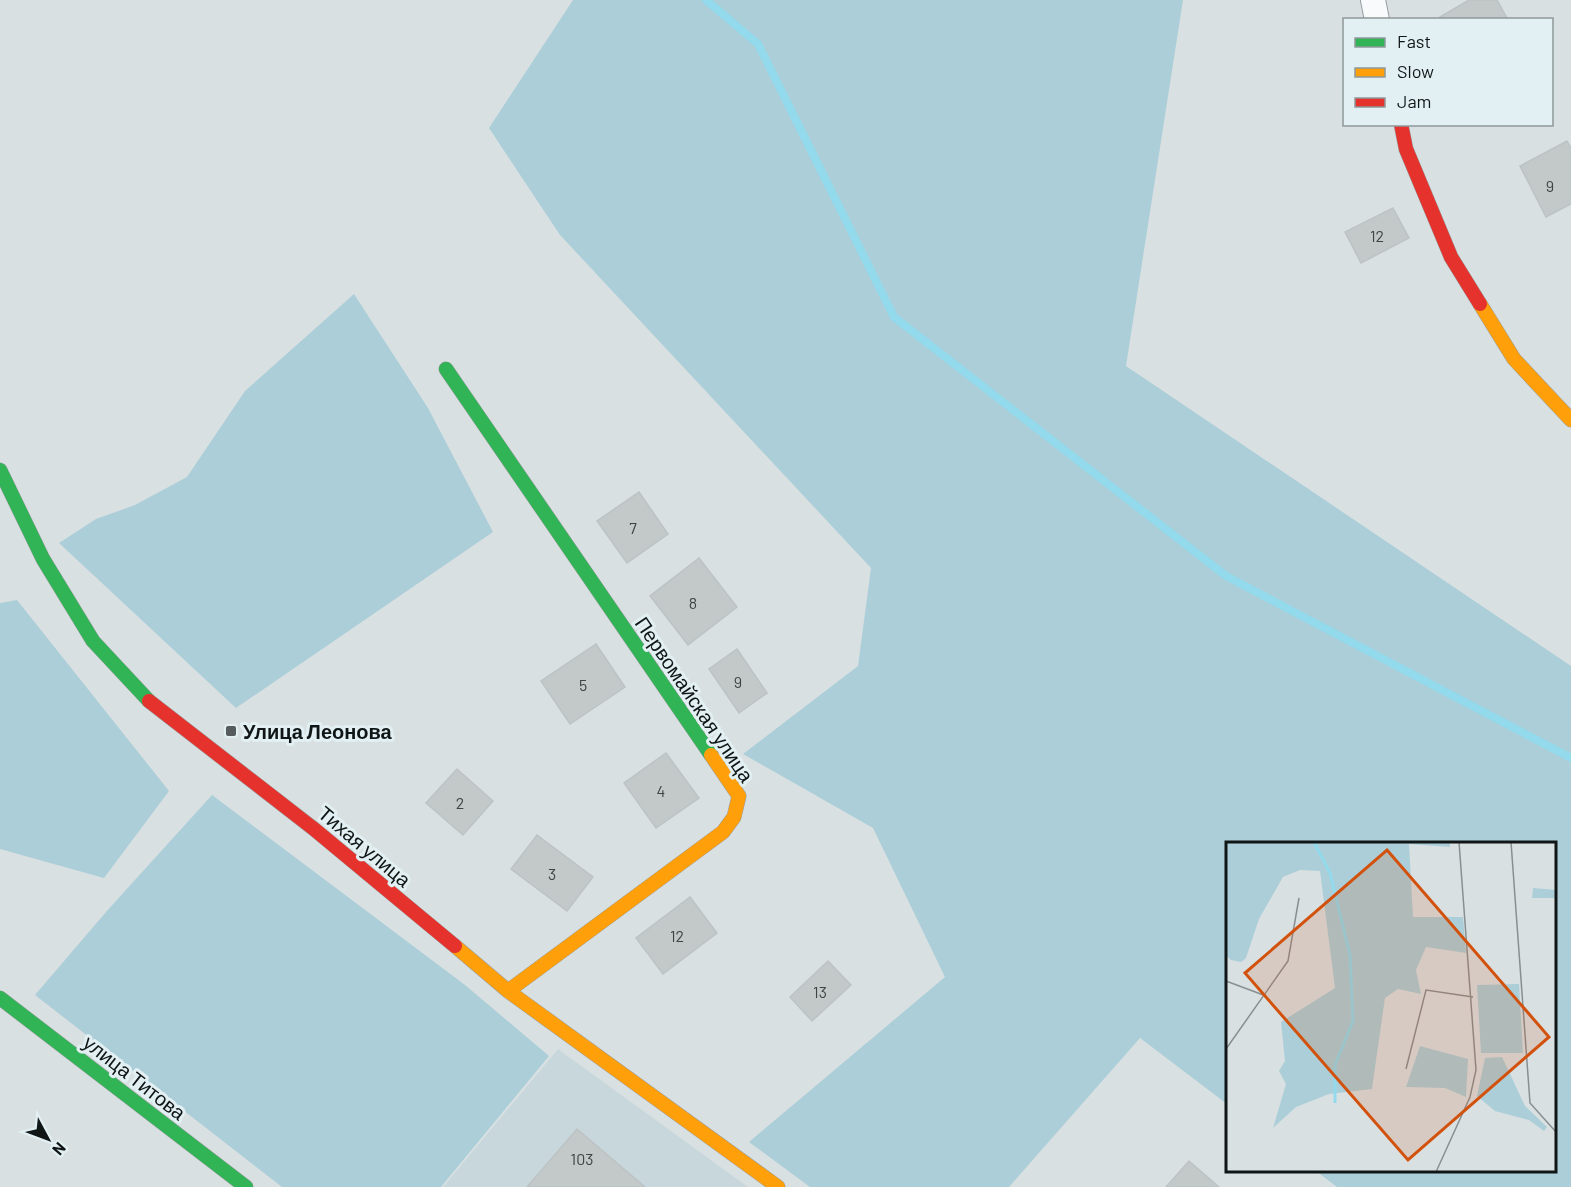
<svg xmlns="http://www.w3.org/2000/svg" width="1571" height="1187" font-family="Barlow,sans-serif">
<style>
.built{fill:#c7d7db}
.green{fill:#abced8}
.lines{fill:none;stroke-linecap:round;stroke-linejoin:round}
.stream{stroke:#92daec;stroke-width:8}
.building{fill:#c3c8c9;stroke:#bdc3c4;stroke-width:1.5}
.street-casing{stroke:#989d9f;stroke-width:26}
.fast-casing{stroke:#989d9f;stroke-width:15}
.slow-casing{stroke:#989d9f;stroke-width:15}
.jam-casing{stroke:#989d9f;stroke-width:15}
.street{stroke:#f9fafb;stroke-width:24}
.fast{stroke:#30b455;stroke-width:14}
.slow{stroke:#ff9f0a;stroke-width:14}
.jam{stroke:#e5322d;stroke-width:14}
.poi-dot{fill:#565c5d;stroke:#e2f0f3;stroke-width:2}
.labels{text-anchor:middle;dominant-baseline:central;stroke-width:6;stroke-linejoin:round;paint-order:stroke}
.number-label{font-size:16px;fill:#3e4444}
.street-label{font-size:20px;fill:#101516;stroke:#e2f0f3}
.poi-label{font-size:20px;font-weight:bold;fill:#101516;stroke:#e2f0f3;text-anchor:start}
.inset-river{fill:none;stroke:#92daec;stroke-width:3}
.inset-road{fill:none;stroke:#898f90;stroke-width:1.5}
.view{fill:#d2520d;fill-opacity:0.15;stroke:#d2520d;stroke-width:3}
.inset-edge{fill:none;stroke:#101516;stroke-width:3}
</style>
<rect width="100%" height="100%" fill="#d9e0e2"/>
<path class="built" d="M558,1049L748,1187H443Z"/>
<path class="green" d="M573,0H1183L1126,366L1571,666V1187H1337L1316,1171L1554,1170V844H1228L1227,1104L1140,1038L1009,1187H810L749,1142L945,977L873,828L743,754L858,666L871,568L560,235L489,128Z
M354,294L428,408L493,532L236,708L59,543L96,519L135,505L187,477L245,391Z
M17,600L169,791L104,878L0,849V603Z
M212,795L465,985L549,1056L441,1187H282L35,995L106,912Z"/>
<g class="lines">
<path class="stream" d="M706,0L758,44L894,317L1226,576L1571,758"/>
</g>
<path class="building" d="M1469,0H1497L1508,20H1442L1440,17Z
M1567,141L1571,148V204L1546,217L1520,166Z
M1393,208L1409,238L1361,263L1345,232Z
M639,492L668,534L627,563L597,521Z
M699,558L737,607L688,645L650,596Z
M596,644L625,687L570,724L541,681Z
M737,649L767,693L739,713L709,669Z
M666,753L699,798L656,828L624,783Z
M457,769L493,801L463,835L426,803Z
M537,835L593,877L567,911L511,869Z
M690,897L717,933L663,974L636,938Z
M828,961L851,985L812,1021L790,997Z
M577,1129L645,1187H527Z
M1189,1161L1219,1187H1166Z"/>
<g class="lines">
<g class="street-casing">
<path id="street" d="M1373,0L1377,20"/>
</g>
<g class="fast-casing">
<path id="fast" d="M446,369L711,755
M0,470L43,559L93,641L149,701
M0,998L246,1187"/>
</g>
<g class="slow-casing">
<path id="slow" d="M1480,304L1514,359L1571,420
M455,946L508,991L778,1187
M508,991L723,832L734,817L739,796L711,755"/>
</g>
<g class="jam-casing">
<path id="jam" d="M1401,124L1406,149L1451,257L1480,304
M149,701L314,829L455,946"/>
</g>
<use href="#street" class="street"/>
<use href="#fast" class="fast"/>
<use href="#slow" class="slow"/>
<use href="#jam" class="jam"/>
</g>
<rect class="poi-dot" x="225" y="725" width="12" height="12" rx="3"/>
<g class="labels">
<g class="number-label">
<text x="1550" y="185">9</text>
<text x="1377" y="235">12</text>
<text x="633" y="527">7</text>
<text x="693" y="602">8</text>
<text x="738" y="681">9</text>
<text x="583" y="684">5</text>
<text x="661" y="790">4</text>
<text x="460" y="802">2</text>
<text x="552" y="873">3</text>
<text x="677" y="935">12</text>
<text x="820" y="991">13</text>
<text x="582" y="1158">103</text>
</g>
<g class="street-label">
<text transform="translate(695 699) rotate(56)">Первомайская улица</text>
<text transform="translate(365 846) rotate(40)">Тихая улица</text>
<text transform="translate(135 1077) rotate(38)">улица Титова</text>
</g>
<g class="poi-label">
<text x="243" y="731">Улица Леонова</text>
</g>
</g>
<g transform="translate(1226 842)">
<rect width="330" height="330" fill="#d9e0e2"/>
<path d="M0,0H224V5L183,2L187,75H237L240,111L200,105L190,128L195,152L172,147L159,156L146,247L103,252L70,265L47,286L60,242L53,229L59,219L55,180L109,146L94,29L74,28L57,35L33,77L20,116L15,120L5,118L0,113ZM307,46L330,48V56H306ZM293,142L297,211H255L251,143ZM194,204L242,217L240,255L219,246L180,245ZM276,215L299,264L321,285L318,289L303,278L269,269L251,254L259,216Z" fill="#abced8"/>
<path class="inset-river" d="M88,0L104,31L124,113L127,179L109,223V261"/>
<path class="inset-road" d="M285,0L304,261L330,290M0,139L40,154M0,207L62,119L73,56M180,227L200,148L247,155M210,330L244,255L250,228L233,0"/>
<path class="view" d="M161,8L323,195L182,318L19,131Z"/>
<rect width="330" height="330" class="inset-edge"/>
</g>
<rect x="1343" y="18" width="210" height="108" fill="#e2f0f3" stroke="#8e989b" stroke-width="1.5"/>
<rect x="1355" y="38" width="30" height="9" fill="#30b455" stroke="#8e989b" stroke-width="1.5"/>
<text x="1397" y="48" font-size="18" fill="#101516">Fast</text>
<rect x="1355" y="68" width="30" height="9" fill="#ff9f0a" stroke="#8e989b" stroke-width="1.5"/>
<text x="1397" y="78" font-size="18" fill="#101516">Slow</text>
<rect x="1355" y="98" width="30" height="9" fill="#e5322d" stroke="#8e989b" stroke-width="1.5"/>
<text x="1397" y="108" font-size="18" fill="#101516">Jam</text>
<g transform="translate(48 1139) rotate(131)" stroke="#e2f0f3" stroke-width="4.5" paint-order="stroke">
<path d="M0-4.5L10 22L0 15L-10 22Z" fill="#101516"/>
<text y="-9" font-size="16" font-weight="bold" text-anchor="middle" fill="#101516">N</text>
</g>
</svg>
